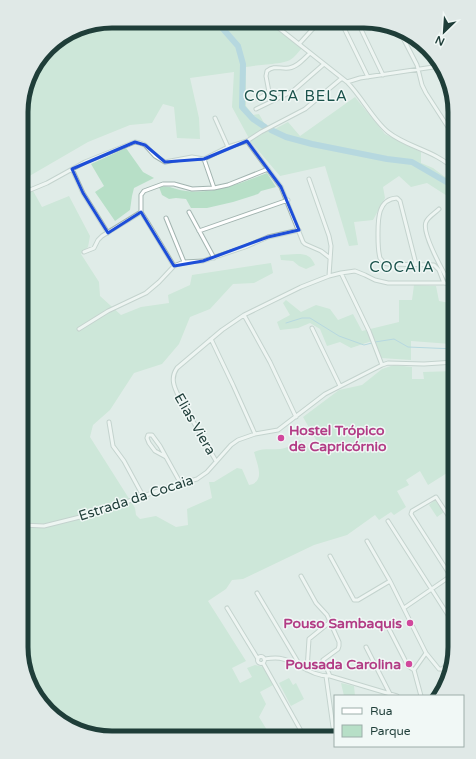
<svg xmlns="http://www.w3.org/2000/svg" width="476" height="759" font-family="'Varela Round',sans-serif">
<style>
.green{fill:#b7dfc7}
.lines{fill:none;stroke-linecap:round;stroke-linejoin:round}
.stream{stroke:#83bfd6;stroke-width:1}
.river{stroke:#83bfd6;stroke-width:6}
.street-casing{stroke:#a2b4b0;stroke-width:5}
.street{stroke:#fff;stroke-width:3}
.marked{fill:none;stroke:#1d4ed8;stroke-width:3;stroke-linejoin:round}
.hotel-dot{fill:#d1479c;stroke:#f1f8f6;stroke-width:1.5}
.labels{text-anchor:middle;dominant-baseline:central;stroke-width:3;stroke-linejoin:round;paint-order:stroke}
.street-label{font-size:14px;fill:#1f3e39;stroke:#f1f8f6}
.hotel-label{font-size:14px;font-weight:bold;fill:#b23c85;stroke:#f1f8f6;text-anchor:end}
.neighbourhood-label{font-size:15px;letter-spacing:1px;fill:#1a524b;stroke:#f1f8f6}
.rim{fill:none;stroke:#1f3e39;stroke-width:5}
</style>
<rect width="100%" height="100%" fill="#e0ece8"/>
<path class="green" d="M112,21L232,22L237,25L240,22H267L302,48C298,52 295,57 290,60C284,64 256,65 246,67V106L253,115L259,114L269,132L288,122L300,136L355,97L385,134L421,152V163L433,168L445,177L450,172L455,176V201L427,183L411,187L399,176L383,187L385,198L373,220L354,222L358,245L349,246L325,166L280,176L251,142L232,107L234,72L190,78L199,118L200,139L177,138L174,107L163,104L152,123L130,125L88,142L26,178L42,207L69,196L90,236L88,247L81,254L99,282L100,296L121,315L141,307L169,303L168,295L190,285L192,275L271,263L273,273L254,283L233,284L210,309L190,317L179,344L162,364L134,373L110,410L93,425L90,437L135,508L136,515L140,519L156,516L176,527L188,525L187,509L212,498L209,482H214L237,468L242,469L249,485C266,482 257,464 254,452C262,448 271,450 280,449C288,448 294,444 300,440L311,451L320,447L303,417L339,390L362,385L382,369L394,365L412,367V379H424L423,372L455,371V468L428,485L420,471L406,480L409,485L397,491L406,507L394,515L391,512L379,520L375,515L347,535L314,545L243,579L232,580L226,589L208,601L246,661L232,668L240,683L252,677L247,668L255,665L264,667L273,685L260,692L266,704L259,717L270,735L282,738L100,737L56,719L28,682L21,647L22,100L30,72L52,44L77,28Z
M126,148L143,172L154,178L134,188L132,196L130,210L115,221L95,192L104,186L91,164Z
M267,173L276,187L261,191L258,194L233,202L207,208H191L186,199L176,198L169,199L162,195L159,187C171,185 175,190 186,191C215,194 240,183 267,173Z
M297,254C307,254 311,256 315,265L306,269L299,266L293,261L281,260L280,255Z
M414,285L436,286L439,301L455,304V360L451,344L411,341V360L381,358L375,340L351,348L340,342L327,346L320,329L310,323L298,328L280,330L277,322L290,315L283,303L286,300L301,312L316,305L330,309L338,320L353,314L362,331L399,322V300H412Z
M435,500L444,512L437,517L429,505Z
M289,678L293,685L296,683L304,699L291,706L279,683Z
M341,683L354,686L355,696H344Z"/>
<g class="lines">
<path class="stream" d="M286,323L302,318H310L339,336L364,345L372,343
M375,342L394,339L408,347L455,349"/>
<path class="river" d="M217,22L238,46L243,64L242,107L253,119L265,127
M271,130L286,137L312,144L387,159L412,162L455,187"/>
<g class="street-casing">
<path id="street" d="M271,22L347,82C362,97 373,120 388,132C408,148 435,150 455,170
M358,23L383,75
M345,30L368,77
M400,32L417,65L422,85L426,93L455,138
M299,44L319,22
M347,82L360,78L440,66
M258,99L269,92L266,76L267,71C274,65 280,69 289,68C297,67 304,59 310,53
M256,109L293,91L324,64
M215,118L228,147
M247,141L281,187L303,242L305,244L321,251L330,258
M204,159L214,188L228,185L268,169
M72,169L83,193L108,233
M309,179L329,236L331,246L329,276
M30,190L47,183L85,162L135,142L140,143L145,145L155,156L165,162L192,157L204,159L228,147L247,141L261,132L305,109L342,78
M439,209C435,213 428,217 426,222C421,233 444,273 450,284
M189,212L214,258
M166,218L184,262
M199,231L288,200
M84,252L94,248L98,240L102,236L141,212
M416,264L400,201L397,198C377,199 378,221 378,236C378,243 378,251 380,258L384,263L388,264L434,265L439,270L444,283
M174,266L148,223L141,212V195L144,191L163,184H174L192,189L214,188
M341,273L369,331L382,365
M244,315L270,362L296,417
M312,328L340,386
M79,329L108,311L146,293L159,282L174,266L184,262L203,261L245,247L268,237L299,230
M211,339L233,385L255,434
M109,422L113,446L124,461L143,496
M166,457L155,451L149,443L147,438L148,435H152L160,446L166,457L181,484
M216,461L179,397C174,387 170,378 177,368L222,330L244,315L301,287L329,276L341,273L355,271L365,275L375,280L388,283H444L451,284L455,287
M388,521L455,626
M21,525L44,526L92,514L169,487L197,479L207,472L231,445L238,440L255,434L278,430L325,394L382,365L388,363L424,364L455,362
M367,541L390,581L426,653L439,669H442L451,662
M330,556L354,600H358L390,581
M301,576L316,603L327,615L339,642V646L338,649L323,660L330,676
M455,583L411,514L412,511L436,497L455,526
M257,593L301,667
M227,608L258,659
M404,608L455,573
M388,627L408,666L414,670
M366,647L390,694
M257.5 660a3.5 3.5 0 1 1 7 0a3.5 3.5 0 1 1-7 0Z
M264,659C271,658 277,657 283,659C299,663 313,677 330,676L397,696
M263,663L305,738
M307,670L309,639L330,622
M326,676L333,727
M421,696L414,670L426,653"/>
</g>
<use href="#street" class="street"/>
</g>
<path d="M0 0H476V759H0ZM247,141L281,187L299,230L268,237L203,261L174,266L141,212L108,233L83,193L72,169L135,142L145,145L165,162L204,159Z" fill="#e0ece8" fill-opacity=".55" fill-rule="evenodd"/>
<path class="marked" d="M247,141L281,187L299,230L268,237L203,261L174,266L141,212L108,233L83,193L72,169L135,142L145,145L165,162L204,159Z"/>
<g class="hotel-dot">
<circle cx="281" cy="438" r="4"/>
<circle cx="410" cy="623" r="4"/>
<circle cx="409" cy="664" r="4"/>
</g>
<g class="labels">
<g class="street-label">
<text transform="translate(195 424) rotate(60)">Elias Viera</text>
<text transform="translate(136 498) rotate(-18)">Estrada da Cocaia</text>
</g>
<g class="hotel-label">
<text x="289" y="430" text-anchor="start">Hostel Trópico<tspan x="289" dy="16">de Capricórnio</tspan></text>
<text x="402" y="623">Pouso Sambaquis</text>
<text x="401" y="664">Pousada Carolina</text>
</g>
<g class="neighbourhood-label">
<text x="296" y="96">COSTA BELA</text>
<text x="402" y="267">COCAIA</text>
</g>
</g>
<path d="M0 0H476V759H0ZM112 28H364A84 84 0 0 1 448 112V647A84 84 0 0 1 364 731H112A84 84 0 0 1 28 647V112A84 84 0 0 1 112 28Z" fill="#e0e9e7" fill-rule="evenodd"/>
<path class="rim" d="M112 28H364A84 84 0 0 1 448 112V647A84 84 0 0 1 364 731H112A84 84 0 0 1 28 647V112A84 84 0 0 1 112 28Z"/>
<rect x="334" y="695" width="130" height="52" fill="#f1f8f6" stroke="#9daeaa"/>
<rect x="342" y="708" width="20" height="6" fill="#ffffff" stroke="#9daeaa"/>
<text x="370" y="715" font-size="12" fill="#1f3e39">Rua</text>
<rect x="342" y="725" width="20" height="12" fill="#b7dfc7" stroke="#9daeaa"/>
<text x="370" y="735" font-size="12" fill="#1f3e39">Parque</text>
<g transform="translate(444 32) rotate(205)" stroke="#f1f8f6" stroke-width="3" paint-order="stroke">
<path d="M0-3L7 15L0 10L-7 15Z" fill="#1f3e39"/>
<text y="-6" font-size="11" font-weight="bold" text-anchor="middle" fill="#1f3e39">N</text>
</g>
</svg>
